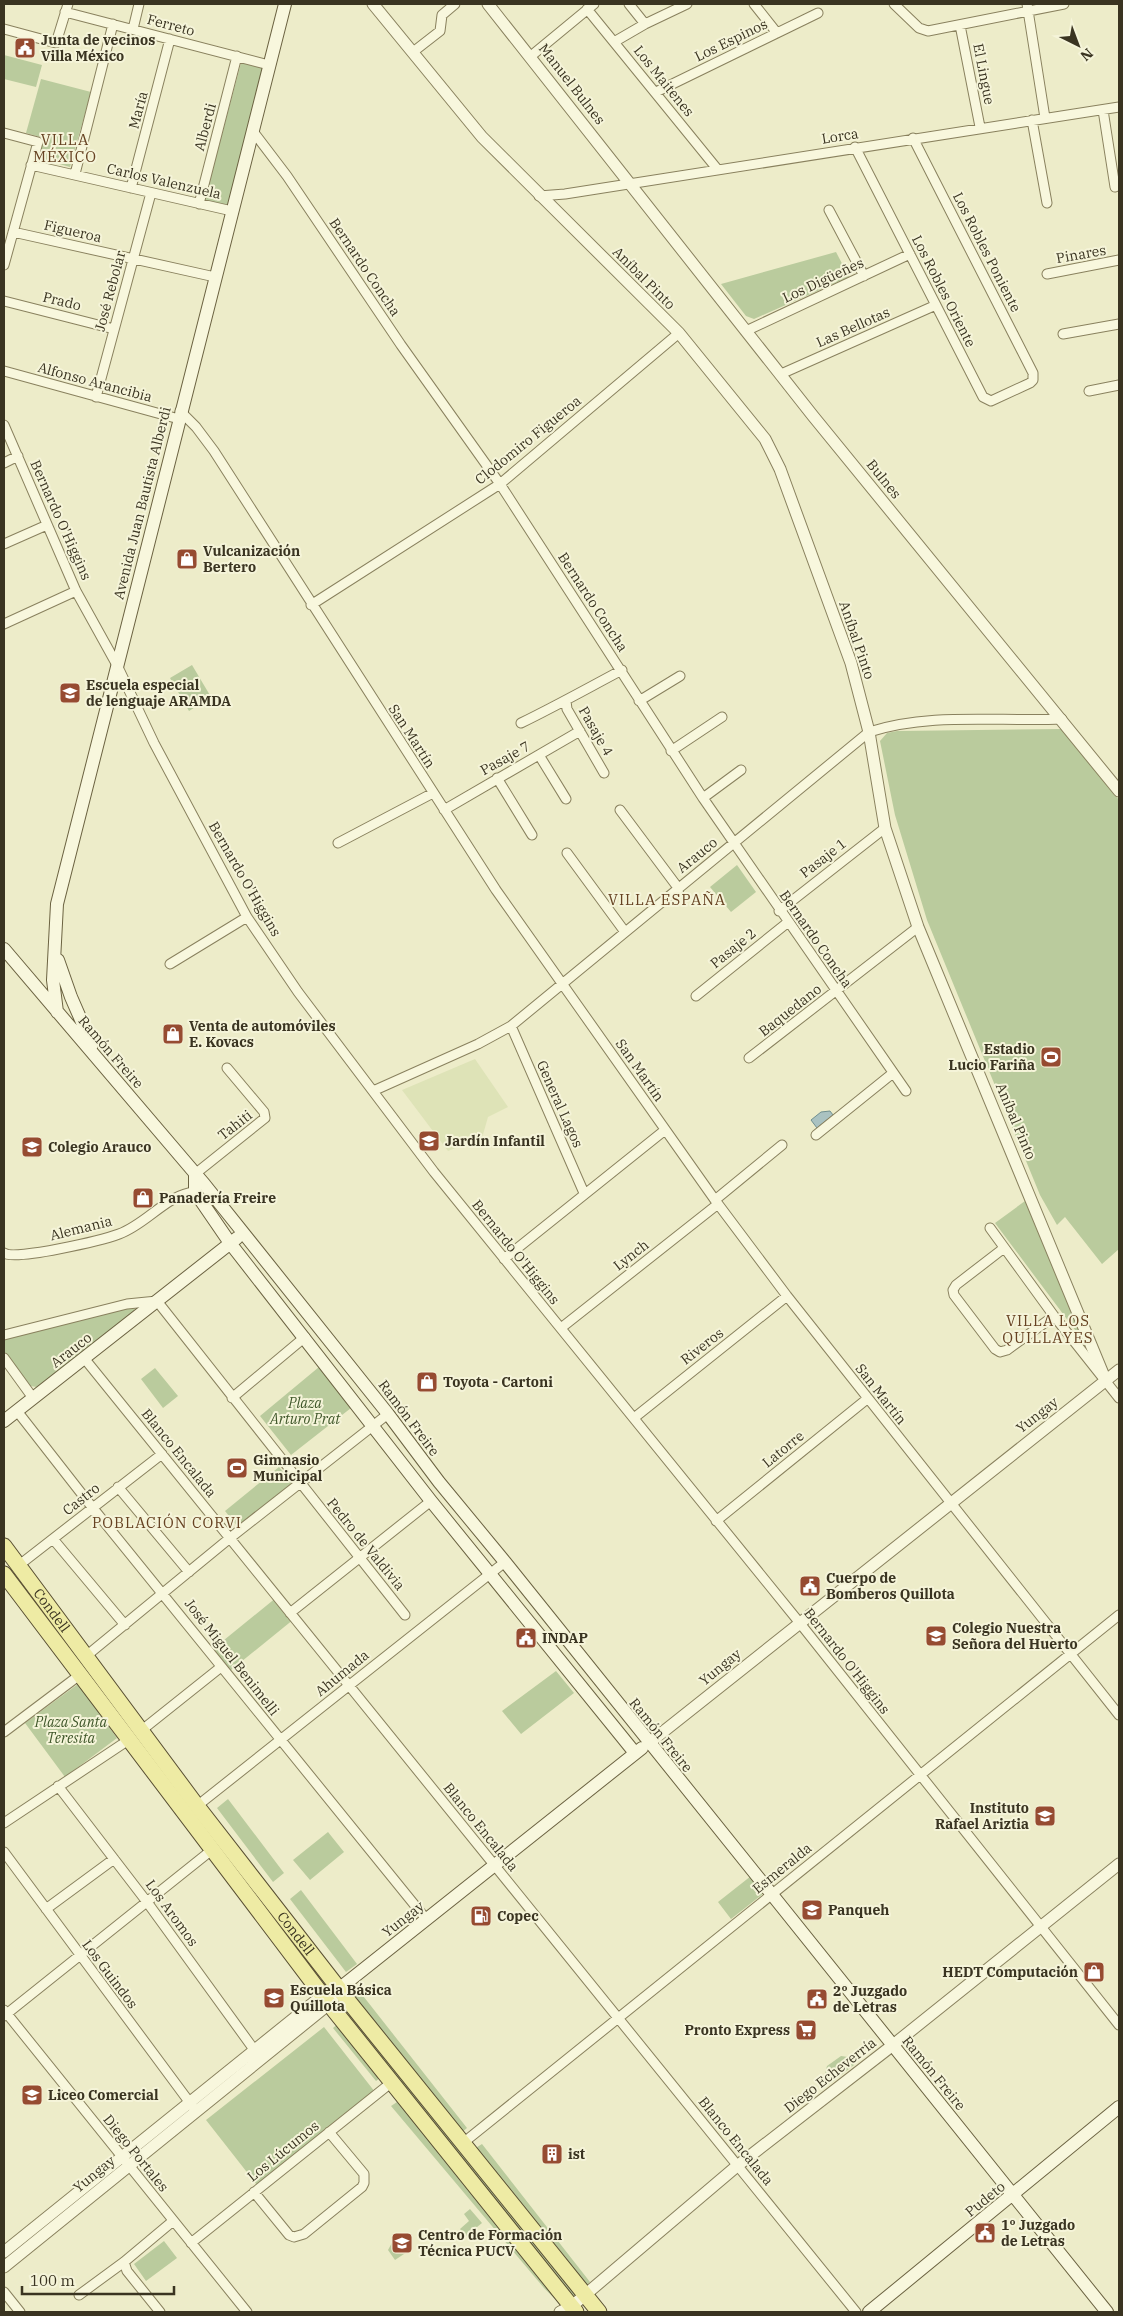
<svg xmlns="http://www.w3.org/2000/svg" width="1123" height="2316" font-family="'IBM Plex Serif',serif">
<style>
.farmland{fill:#dee3b7}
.green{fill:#bacb9d}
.water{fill:#aac2c1;stroke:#709090}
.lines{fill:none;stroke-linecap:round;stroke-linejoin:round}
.minor-casing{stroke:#89815e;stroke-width:11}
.tertiary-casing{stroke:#89815e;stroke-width:13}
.secondary-casing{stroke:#6b6241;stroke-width:14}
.primary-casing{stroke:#584e32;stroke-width:17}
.minor{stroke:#f8f7dd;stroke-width:9}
.tertiary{stroke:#f8f7dd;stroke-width:11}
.secondary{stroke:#f8f7dd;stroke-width:12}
.primary{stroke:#eeeba4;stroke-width:15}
.labels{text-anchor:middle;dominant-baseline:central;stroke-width:4;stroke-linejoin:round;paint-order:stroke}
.street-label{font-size:14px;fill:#3a3421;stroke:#f5f4d9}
.poi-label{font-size:14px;font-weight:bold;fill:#3a3421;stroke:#f5f4d9;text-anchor:start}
.park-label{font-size:14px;font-style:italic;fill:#3e5629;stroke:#f5f4d9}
.neighbourhood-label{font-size:15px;letter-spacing:1px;fill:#664222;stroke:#f5f4d9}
</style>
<rect width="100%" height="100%" fill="#edecc9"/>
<path class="farmland" d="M475,1059L508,1107L488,1117L482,1138L448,1151L402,1090Z"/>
<path class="green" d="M4,55L42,65L36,87L4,79Z
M241,63L263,68L228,206L204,202Z
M41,79L91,92L70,167L38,158L44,138L26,133Z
M836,252L849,277L754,319L746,316L721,284Z
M192,665L211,697L189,711L170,678Z
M1062,729L1119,800V1249L1102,1264L1065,1217L1057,1225L1040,1195L927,920L895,815L880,741L887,733L897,731Z
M737,865L756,892L731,912L710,887Z
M1025,1201L1084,1342L995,1223Z
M134,1306L135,1312L45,1384L37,1387L30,1386L4,1351V1336Z
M319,1367L351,1408L291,1455L260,1416Z
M155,1368L178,1396L163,1408L141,1379Z
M279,1467L292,1483L238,1527L225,1511Z
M277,1597L294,1619L231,1670L213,1649Z
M556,1671L574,1693L521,1734L502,1711Z
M78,1684L117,1738L65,1777L25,1723Z
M228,1799L284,1873L273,1882L217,1808Z
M328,1832L344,1852L310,1880L293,1860Z
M751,1876L764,1893L731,1919L718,1902Z
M301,1890L357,1964L346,1972L290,1899Z
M360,1992L467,2128L461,2133L352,1998Z
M341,1999L577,2293V2299H571L336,2003Z
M341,2021L384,2075L376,2081L333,2028Z
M324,2027L375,2092L257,2185L206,2120Z
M841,2056L848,2057L854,2065L831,2083L825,2074L827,2066Z
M400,2100L558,2297L554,2298L544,2288L391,2106Z
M482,2144L590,2282L587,2285L573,2273L566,2258L546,2233L524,2212L474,2149Z
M470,2209L482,2223L466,2236L460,2229L469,2221L464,2214Z
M394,2239L410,2250L395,2260L388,2250Z
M164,2241L177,2258L146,2281L134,2264Z"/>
<path class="water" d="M830,1111L833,1115L817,1128L811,1120L821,1112Z"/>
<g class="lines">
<g class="minor-casing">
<path id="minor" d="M629,4L645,24
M754,4L777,33
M894,4L919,28L928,31L1064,4
M1027,4L1045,118
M587,9L718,170
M65,12L269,65
M960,25L980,127
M4,29L56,43L68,4
M133,29L139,4
M614,42L645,24L687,4
M413,52L440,31L442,15L455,4
M531,56L594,4
M656,92L818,13
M1103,110L1115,187
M1032,120L1047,203
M252,130L287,176L401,345L500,484L703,798L906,1091
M4,133L38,142L4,265
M855,147L983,397L991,401L1030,383L1033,380V373L913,138
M31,165L232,211
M75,174L113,24
M131,188L170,39
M539,196L565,194L1119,107
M199,204L237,56
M829,210L864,276
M13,232L215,277
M1047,274L1119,260
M4,301L114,329
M748,330L910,254
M1063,334L1119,324
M4,371L179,419
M781,374L936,305
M1089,391L1119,385
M96,397L151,193
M180,411L196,427L214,451L496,890L715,1200L787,1296L1119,1715
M4,425L76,591L117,665L154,743L247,917L298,992L434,1172L799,1622L1119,2025
M4,463L18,456
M4,544L47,525
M311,605L500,484L679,333
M4,624L76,591
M566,701L567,709L604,773
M639,701L680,676
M521,723C556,706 588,688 622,670
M671,751L722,717
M539,755L566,799
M497,778L532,835
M703,798L741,770
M444,810L580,731
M620,810L679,889
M338,843L433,793
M567,853L625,932
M779,911L885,828
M170,964L247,917
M696,996L787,923
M511,1026L584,1193
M749,1058L918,927
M373,1091L478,1044L511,1026L869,732C930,712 998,722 1062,719
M816,1135L893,1073
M195,1174L265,1118L264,1112L227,1068
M715,1200L782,1145
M990,1228L1054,1316L1119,1398
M1004,1248L956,1285L953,1290L954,1295L995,1349L1000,1352L1007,1350L1054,1316
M4,1253C15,1261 103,1240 119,1234C147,1224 167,1194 195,1192
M504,1259L665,1130
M561,1328L718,1204
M4,1335L127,1304L157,1301L405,1615
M4,1358L33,1398
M84,1358L856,2312
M232,1398L305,1337
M17,1411L92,1507L426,1919
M634,1418L787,1296
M118,1487L189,1572
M716,1521L867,1399
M53,1539L125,1625
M18,1566L162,1454
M290,1613L431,1501
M85,1657L230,1538L388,1414
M142,1730L221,1667
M4,1732L81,1674
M58,1786L147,1902L258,2055
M197,1806L505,1562
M4,1823L130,1739
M4,1852L193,2107
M46,1909L114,1859
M4,2010L247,2312
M4,2016L213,1849
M463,2143L1119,1615
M254,2192L289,2235L294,2237L304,2234L362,2187L364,2183V2174L329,2132
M191,2243L392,2082
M124,2262L127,2271L160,2312
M4,2292L20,2312
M79,2295L124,2262L173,2221"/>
</g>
<g class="tertiary-casing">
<path id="tertiary" d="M373,4L482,137L679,333L765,439L780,469L851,663L869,732L885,828L918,927L1106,1381
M488,4L813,416L1119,791
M649,1743L1119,1370
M4,2252L323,1995L329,1992
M4,2267L329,2004
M560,2312L572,2306L737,2166L893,2045L1119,1864"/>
</g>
<g class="secondary-casing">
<path id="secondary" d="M4,949L205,1185L388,1414L439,1482L505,1562L1107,2312
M58,960L71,997L92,1045
M57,1012L53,980L57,904L285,4
M195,1174V1192L230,1243L431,1501L635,1753
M4,1421L237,1238
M329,2004L340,1988L642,1748
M869,2312L1119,2107"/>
</g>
<g class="primary-casing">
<g id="primary">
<path id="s1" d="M4,1546L197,1806L350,2003L599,2312"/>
<path d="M4,1574L329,2004L576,2312"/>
</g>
</g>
<use href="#minor" class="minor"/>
<use href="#tertiary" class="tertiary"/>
<use href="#secondary" class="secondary"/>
<use href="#primary" class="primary"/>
</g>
<defs>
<g id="civic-square" transform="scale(1.125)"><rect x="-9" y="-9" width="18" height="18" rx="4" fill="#964b31" stroke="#f5f4d9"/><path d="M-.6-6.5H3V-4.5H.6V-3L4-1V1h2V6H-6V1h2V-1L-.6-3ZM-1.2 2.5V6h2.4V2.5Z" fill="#fff"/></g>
<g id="shop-square" transform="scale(1.125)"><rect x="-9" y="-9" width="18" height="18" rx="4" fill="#964b31" stroke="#f5f4d9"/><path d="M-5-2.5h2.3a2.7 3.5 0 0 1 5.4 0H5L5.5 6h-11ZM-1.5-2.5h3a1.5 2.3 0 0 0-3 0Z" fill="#fff"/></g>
<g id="school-square" transform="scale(1.125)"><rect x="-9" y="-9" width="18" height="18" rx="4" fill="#964b31" stroke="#f5f4d9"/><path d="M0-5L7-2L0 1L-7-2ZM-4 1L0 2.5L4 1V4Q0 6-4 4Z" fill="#fff"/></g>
<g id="stadium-square" transform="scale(1.125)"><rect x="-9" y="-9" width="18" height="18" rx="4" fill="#964b31" stroke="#f5f4d9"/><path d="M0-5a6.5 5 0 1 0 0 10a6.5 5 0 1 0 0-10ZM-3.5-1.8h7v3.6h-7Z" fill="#fff"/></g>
<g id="fuel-square" transform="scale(1.125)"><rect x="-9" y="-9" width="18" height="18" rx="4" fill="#964b31" stroke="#f5f4d9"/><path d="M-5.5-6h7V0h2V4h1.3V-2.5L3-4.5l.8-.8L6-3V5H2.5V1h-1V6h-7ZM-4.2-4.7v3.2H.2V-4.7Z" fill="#fff"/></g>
<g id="supermarket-square" transform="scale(1.125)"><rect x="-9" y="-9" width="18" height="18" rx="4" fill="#964b31" stroke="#f5f4d9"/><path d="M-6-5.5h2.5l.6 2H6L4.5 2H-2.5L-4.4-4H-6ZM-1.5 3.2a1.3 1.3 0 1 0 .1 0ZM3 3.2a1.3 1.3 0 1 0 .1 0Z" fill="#fff"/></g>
<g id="building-square" transform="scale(1.125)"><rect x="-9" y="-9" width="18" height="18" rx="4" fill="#964b31" stroke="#f5f4d9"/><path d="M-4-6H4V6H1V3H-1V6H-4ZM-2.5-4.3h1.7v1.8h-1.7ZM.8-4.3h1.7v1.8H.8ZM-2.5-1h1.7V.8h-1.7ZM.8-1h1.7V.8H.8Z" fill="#fff"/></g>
<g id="university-square" transform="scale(1.125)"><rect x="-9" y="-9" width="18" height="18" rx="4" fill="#964b31" stroke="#f5f4d9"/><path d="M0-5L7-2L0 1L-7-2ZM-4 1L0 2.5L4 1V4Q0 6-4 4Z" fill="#fff"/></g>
</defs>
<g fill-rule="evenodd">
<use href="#civic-square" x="25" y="48"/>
<use href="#shop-square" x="187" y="559"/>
<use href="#school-square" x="70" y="693"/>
<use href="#shop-square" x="173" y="1034"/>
<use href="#stadium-square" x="1051" y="1057"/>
<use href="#school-square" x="429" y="1141"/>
<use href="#school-square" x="32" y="1147"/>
<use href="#shop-square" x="143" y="1198"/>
<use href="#shop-square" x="427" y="1382"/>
<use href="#stadium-square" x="237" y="1468"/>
<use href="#civic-square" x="810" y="1586"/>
<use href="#school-square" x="936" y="1636"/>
<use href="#civic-square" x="526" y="1638"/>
<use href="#school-square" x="1045" y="1816"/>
<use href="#school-square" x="812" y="1910"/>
<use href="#fuel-square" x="481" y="1916"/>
<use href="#shop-square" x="1094" y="1972"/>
<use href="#school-square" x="274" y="1998"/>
<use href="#civic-square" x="817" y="1999"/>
<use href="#supermarket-square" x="806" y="2030"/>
<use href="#school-square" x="32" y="2095"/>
<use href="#building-square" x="552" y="2154"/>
<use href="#civic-square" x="985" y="2233"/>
<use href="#university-square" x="402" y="2243"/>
</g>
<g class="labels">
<g class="street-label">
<text transform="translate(171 25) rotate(15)">Ferreto</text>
<text transform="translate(731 40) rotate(-26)">Los Espinos</text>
<text transform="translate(984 74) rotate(79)">El Lingue</text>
<text transform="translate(664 81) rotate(51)">Los Maitenes</text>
<text transform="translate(572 84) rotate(52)">Manuel Bulnes</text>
<text transform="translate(138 110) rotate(-75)">María</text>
<text transform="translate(205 127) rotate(-75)">Alberdi</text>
<text transform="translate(840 136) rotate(-9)">Lorca</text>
<text transform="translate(164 181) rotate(13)">Carlos Valenzuela</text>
<text transform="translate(73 231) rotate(13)">Figueroa</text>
<text transform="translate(987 252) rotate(63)">Los Robles Poniente</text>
<text transform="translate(1081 254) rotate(-10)">Pinares</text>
<text transform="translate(365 267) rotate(56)">Bernardo Concha</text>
<text transform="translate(644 278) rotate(45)">Aníbal Pinto</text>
<text transform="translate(823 280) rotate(-25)">Los Digüeñes</text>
<text transform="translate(110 291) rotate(-75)">José Rebolar</text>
<text transform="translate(944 291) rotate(63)">Los Robles Oriente</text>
<text transform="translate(62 301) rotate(14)">Prado</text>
<text transform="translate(853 327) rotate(-24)">Las Bellotas</text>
<text transform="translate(95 382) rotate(15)">Alfonso Arancibia</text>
<text transform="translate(528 440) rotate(-39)">Clodomiro Figueroa</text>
<text transform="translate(884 479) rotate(51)">Bulnes</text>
<text transform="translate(142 503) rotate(-76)">Avenida Juan Bautista Alberdi</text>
<text transform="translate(61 520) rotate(66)">Bernardo O'Higgins</text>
<text transform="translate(593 602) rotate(57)">Bernardo Concha</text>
<text transform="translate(857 640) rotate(71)">Aníbal Pinto</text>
<text transform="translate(596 731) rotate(60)">Pasaje 4</text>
<text transform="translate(412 736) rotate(57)">San Martín</text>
<text transform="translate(505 758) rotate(-29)">Pasaje 7</text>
<text transform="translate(697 855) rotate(-39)">Arauco</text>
<text transform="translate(823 858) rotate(-38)">Pasaje 1</text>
<text transform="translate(245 879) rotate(60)">Bernardo O'Higgins</text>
<text transform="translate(816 939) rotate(55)">Bernardo Concha</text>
<text transform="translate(733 948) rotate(-39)">Pasaje 2</text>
<text transform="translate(790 1010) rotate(-38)">Baquedano</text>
<text transform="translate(111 1052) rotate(49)">Ramón Freire</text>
<text transform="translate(640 1070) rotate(55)">San Martín</text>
<text transform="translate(560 1104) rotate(66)">General Lagos</text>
<text transform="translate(1016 1121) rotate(67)">Aníbal Pinto</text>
<text transform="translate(235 1125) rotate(-38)">Tahiti</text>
<text transform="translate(81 1228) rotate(-14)">Alemania</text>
<text transform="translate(516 1252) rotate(51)">Bernardo O'Higgins</text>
<text transform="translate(631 1255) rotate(-38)">Lynch</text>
<text transform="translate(702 1346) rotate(-38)">Riveros</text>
<text transform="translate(71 1350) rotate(-38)">Arauco</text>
<text transform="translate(881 1394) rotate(52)">San Martín</text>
<text transform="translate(1037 1415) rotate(-38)">Yungay</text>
<text transform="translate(409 1418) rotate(53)">Ramón Freire</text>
<text transform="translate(783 1449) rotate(-39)">Latorre</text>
<text transform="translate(179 1453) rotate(51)">Blanco Encalada</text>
<text transform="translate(81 1499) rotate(-38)">Castro</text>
<text transform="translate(366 1544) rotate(51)">Pedro de Valdivia</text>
<text stroke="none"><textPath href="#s1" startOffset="80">Condell</textPath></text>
<text transform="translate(232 1657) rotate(52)">José Miguel Benimelli</text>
<text transform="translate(847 1661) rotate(52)">Bernardo O'Higgins</text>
<text transform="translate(720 1667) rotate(-39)">Yungay</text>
<text transform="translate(342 1673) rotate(-39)">Ahumada</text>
<text transform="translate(661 1735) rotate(51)">Ramón Freire</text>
<text transform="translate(481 1827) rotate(51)">Blanco Encalada</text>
<text transform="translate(782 1868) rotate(-39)">Esmeralda</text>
<text transform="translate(172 1913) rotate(54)">Los Aromos</text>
<text transform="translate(403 1919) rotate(-38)">Yungay</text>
<text stroke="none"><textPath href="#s1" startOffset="485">Condell</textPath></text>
<text transform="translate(110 1974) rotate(53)">Los Guindos</text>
<text transform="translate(934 2073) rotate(51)">Ramón Freire</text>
<text transform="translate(830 2075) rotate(-38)">Diego Echeverría</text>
<text transform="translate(736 2141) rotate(51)">Blanco Encalada</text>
<text transform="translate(283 2151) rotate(-39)">Los Lúcumos</text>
<text transform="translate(136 2153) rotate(51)">Diego Portales</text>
<text transform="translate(94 2174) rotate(-39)">Yungay</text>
<text transform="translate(985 2199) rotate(-39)">Pudeto</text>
</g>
<g class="poi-label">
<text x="41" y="40">Junta de vecinos<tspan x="41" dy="16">Villa México</tspan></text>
<text x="203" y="551">Vulcanización<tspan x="203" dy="16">Bertero</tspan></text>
<text x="86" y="685">Escuela especial<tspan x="86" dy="16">de lenguaje ARAMDA</tspan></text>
<text x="189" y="1026">Venta de automóviles<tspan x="189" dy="16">E. Kovacs</tspan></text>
<text x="1035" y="1049" text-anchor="end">Estadio<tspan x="1035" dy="16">Lucio Fariña</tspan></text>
<text x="445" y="1141">Jardín Infantil</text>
<text x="48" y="1147">Colegio Arauco</text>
<text x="159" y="1198">Panadería Freire</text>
<text x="443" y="1382">Toyota - Cartoni</text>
<text x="253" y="1460">Gimnasio<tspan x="253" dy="16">Municipal</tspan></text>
<text x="826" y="1578">Cuerpo de<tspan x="826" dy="16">Bomberos Quillota</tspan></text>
<text x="952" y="1628">Colegio Nuestra<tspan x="952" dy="16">Señora del Huerto</tspan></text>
<text x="542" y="1638">INDAP</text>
<text x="1029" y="1808" text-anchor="end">Instituto<tspan x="1029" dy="16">Rafael Ariztia</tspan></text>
<text x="828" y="1910">Panqueh</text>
<text x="497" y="1916">Copec</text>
<text x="1078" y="1972" text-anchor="end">HEDT Computación</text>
<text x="290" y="1990">Escuela Básica<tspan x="290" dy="16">Quillota</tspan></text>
<text x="833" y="1991">2º Juzgado<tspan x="833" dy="16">de Letras</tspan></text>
<text x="790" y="2030" text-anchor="end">Pronto Express</text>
<text x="48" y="2095">Liceo Comercial</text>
<text x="568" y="2154">ist</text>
<text x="1001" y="2225">1º Juzgado<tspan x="1001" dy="16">de Letras</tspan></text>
<text x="418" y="2235">Centro de Formación<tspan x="418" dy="16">Técnica PUCV</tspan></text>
</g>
<g class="park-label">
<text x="305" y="1403">Plaza<tspan x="305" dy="16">Arturo Prat</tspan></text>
<text x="71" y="1722">Plaza Santa<tspan x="71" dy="16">Teresita</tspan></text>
</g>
<g class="neighbourhood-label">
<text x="65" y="139">VILLA<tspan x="65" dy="17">MÉXICO</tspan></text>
<text x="667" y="899">VILLA ESPAÑA</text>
<text x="1048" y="1320">VILLA LOS<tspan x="1048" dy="17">QUILLAYES</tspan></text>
<text x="167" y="1522">POBLACIÓN CORVI</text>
</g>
</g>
<rect width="1123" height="2316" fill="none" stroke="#3a3421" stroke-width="10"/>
<g transform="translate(1078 45) rotate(138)" stroke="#f5f4d9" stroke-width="4" paint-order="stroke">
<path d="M0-4L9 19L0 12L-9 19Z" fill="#3a3421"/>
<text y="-8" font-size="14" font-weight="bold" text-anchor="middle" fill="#3a3421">N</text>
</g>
<path d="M22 2286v8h152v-8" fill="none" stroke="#3a3421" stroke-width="2.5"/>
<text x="30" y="2286" font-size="15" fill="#3a3421" stroke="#f5f4d9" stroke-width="4" paint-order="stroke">100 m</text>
</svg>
